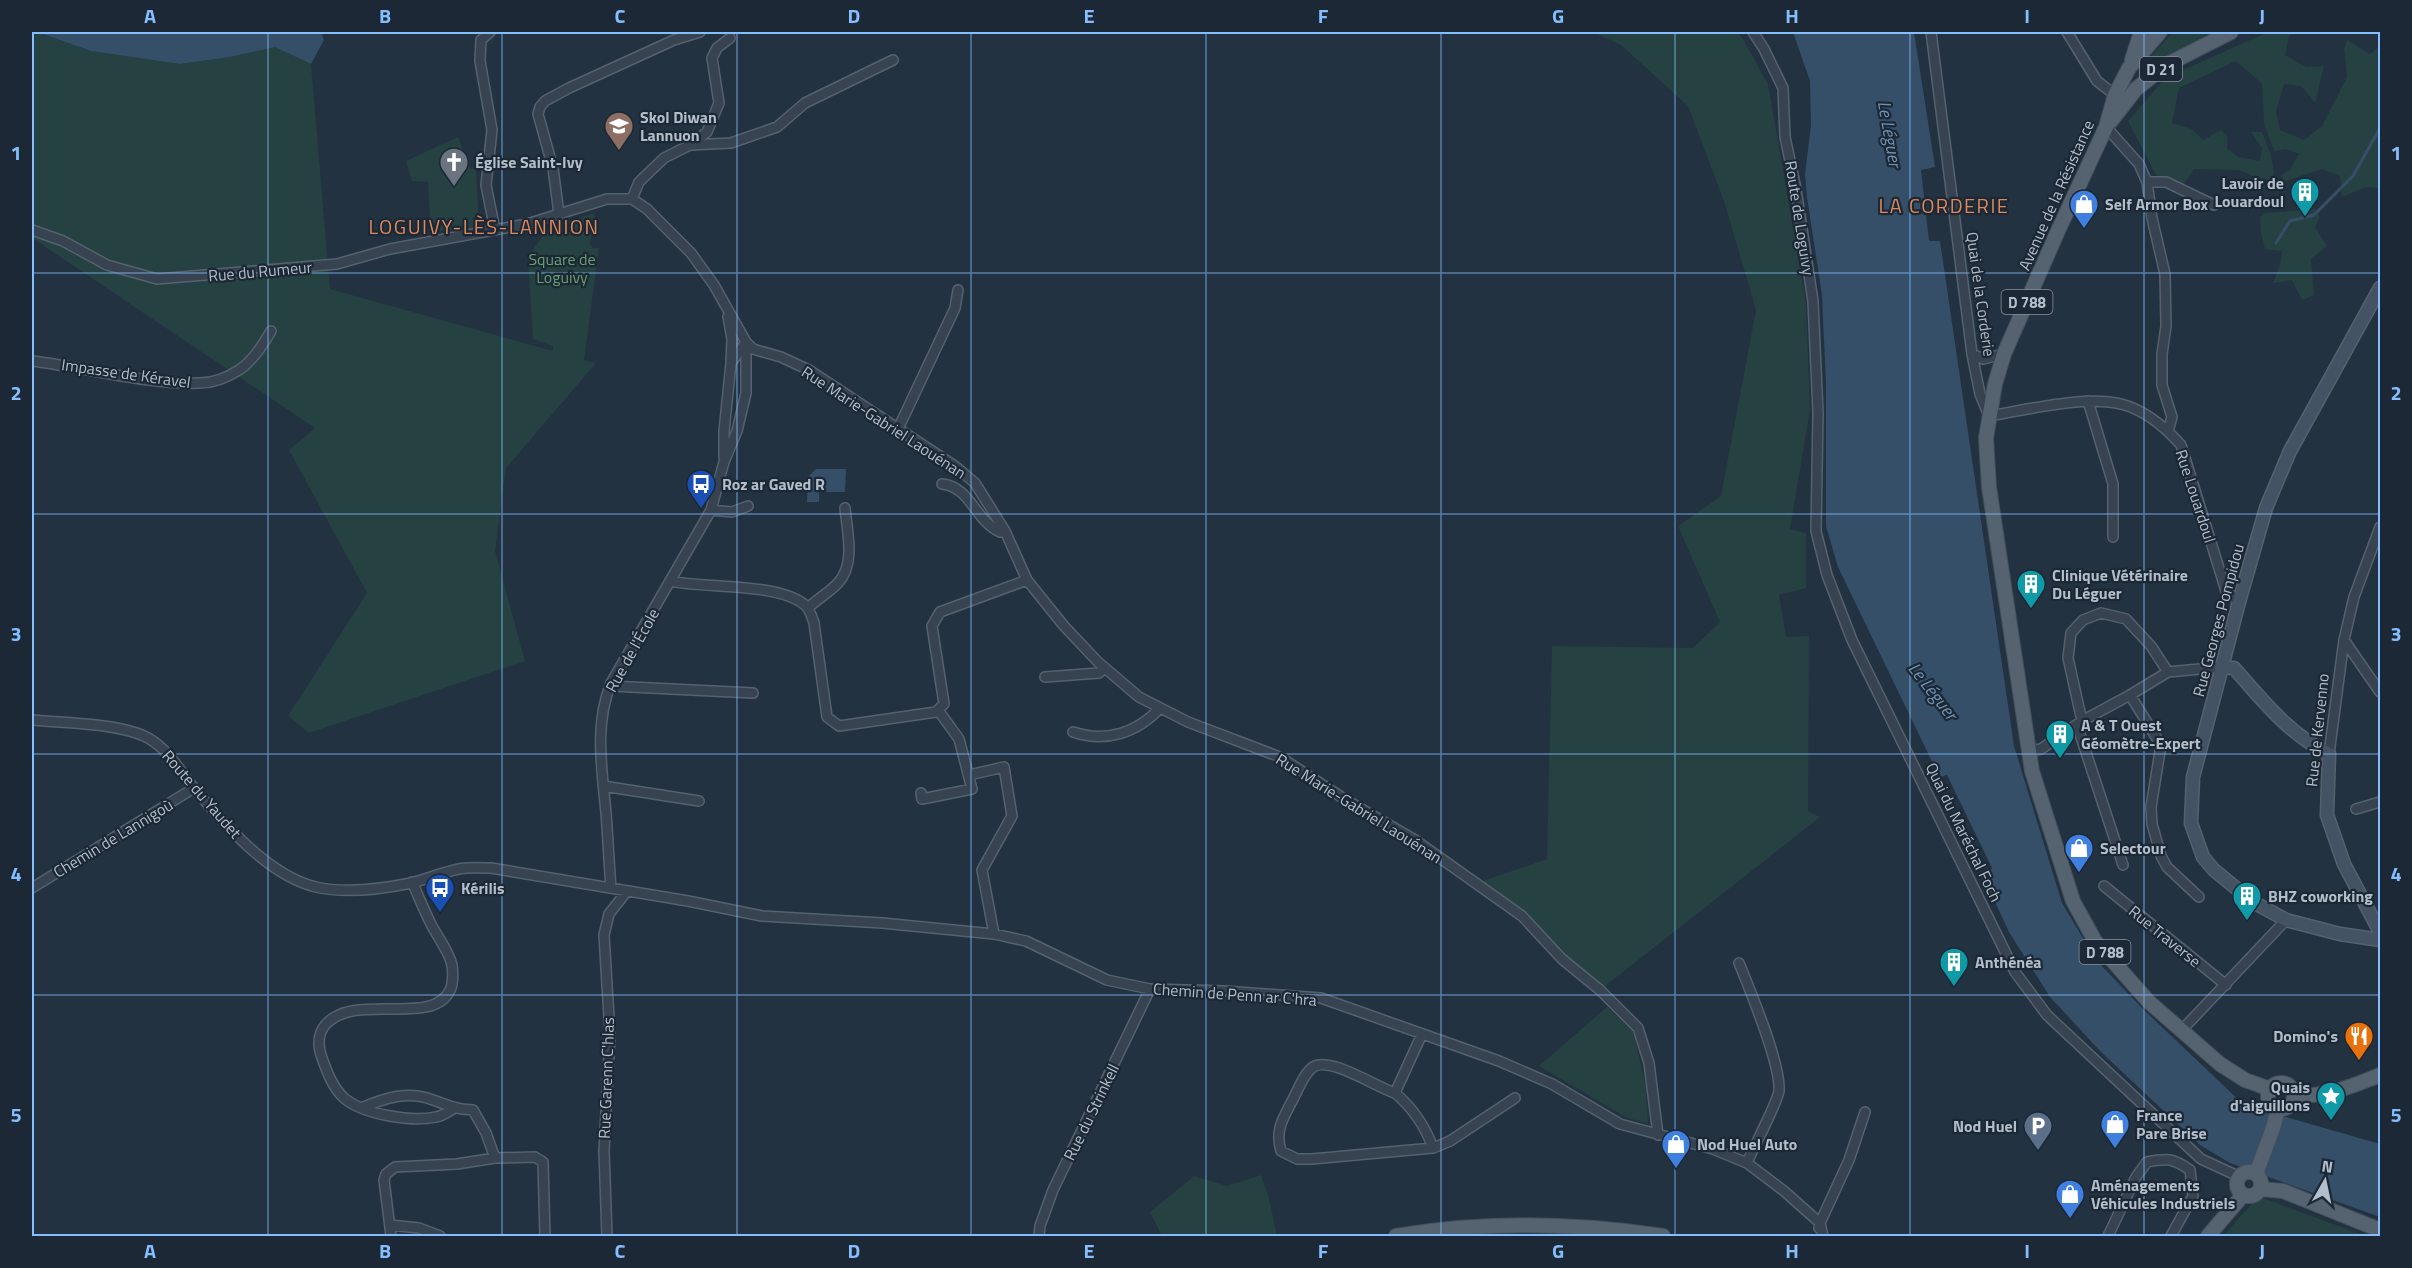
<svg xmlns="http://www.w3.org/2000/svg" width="2412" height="1268" font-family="'Titillium Web',sans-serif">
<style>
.green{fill:#254142}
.water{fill:#354f69}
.pier{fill:#223241}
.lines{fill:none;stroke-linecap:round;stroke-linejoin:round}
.stream{stroke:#354f69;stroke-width:3}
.minor-casing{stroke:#55616e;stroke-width:12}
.secondary-casing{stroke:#55616e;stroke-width:15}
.primary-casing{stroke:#434f5c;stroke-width:16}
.minor{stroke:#374350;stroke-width:9}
.secondary{stroke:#445364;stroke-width:12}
.primary{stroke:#556370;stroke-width:14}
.grid{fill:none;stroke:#84beff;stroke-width:1.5;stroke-opacity:0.55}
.labels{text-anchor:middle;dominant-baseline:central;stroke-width:4.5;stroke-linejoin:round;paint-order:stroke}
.shield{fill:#1c2835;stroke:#86919e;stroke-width:1.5}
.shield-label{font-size:15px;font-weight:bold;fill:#b3becb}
.poi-label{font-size:16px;font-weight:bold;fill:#b3becb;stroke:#1c2835;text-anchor:start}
.street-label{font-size:16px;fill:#b3becb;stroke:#1c2835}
.park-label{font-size:16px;fill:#689e70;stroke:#1c2835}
.water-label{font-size:18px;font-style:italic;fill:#7092b1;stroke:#1c2835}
.quarter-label{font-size:20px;letter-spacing:1.5px;fill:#de895b;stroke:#1c2835}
.neatline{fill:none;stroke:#84beff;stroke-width:2}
.grid-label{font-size:20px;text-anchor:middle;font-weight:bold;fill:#84beff}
</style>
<rect width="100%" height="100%" fill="#223241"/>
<path class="green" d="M32,32H37L91,51L180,64L230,57L275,47L311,64L330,289L553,351V346L533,339L528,259L532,251L549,227L595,213L590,244L593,248H599L584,360L596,363L506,468L495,551L525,661L309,733L288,716L367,593L289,450L315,428L32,238Z
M1593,32H1737L1743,39L1768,84L1806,303L1810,410L1790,529L1806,533V588L1779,595L1786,637L1809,636L1808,811L1820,817L1600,990L1477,883L1547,859L1552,646L1693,648L1720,622L1678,526L1721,496L1756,310L1724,201L1688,106L1621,45Z
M2173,32H2211L2151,66L2145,63Z
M2268,32H2300L2289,36L2285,55L2306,67L2324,66L2315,103L2301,86L2284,84L2276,111L2280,130L2304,140L2322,126L2347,77L2344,49L2347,40L2370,54L2380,46V188L2366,187L2342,197L2340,176L2322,169L2283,182L2281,175L2290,170L2299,154L2286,149L2274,151L2264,123L2262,84L2236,61L2179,88L2172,123L2192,129L2203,140L2221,130L2227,136V148L2238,157L2260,161L2262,148L2251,132H2262L2271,155L2275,180L2260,179L2239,170L2194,169L2183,185L2156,175L2128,121L2165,78Z
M458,137L470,169L476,168L479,227L431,232L428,182L412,181L406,161Z
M2316,209L2320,217L2315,227L2327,246L2311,259L2314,295L2302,300L2292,280L2273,283L2280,265L2282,251L2265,249L2261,234L2260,217L2264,213Z
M1607,1007L1633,1031L1646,1087L1648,1124L1625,1117L1539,1066Z
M1261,1175L1269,1198L1277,1236H1162L1150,1212L1194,1176L1227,1186Z
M2263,1198L2366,1236H2223L2256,1199Z"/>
<path class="water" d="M37,32H321L324,40L311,64L275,47L230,57L180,64L91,51Z
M1793,32H1914L1935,167L1921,170L1929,241H1940L2014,746L2062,903L2096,960L2143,1009L2244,1105L2380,1144V1217L2230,1163L2200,1145L2102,1053L2050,997L2009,932L1982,874L1992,868L1947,775L1940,778L1838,567L1826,526V384L1822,295L1807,197L1805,174L1811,125L1810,81Z
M816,469H846L845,492H819V502H807L808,477Z"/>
<path class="pier" d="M1946,775L1992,869L1979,875L1980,872L1988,868L1945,779L1940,781L1937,779Z"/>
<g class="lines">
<path class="stream" d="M2276,243L2290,221L2314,215L2353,176L2380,128"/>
<g class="minor-casing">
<path id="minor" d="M490,32L481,40L480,61L492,130L486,185L495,230
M1753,32L1764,49L1783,88L1785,137L1796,189L1813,301L1818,413L1816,531L1827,575L1852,640L2015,972L2047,1015L2201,1159L2240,1177
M1931,32L1972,354L1980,394L1989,416C2026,410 2086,395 2121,404C2145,410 2165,427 2181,445L2226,591L2239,602
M2067,32L2097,81L2115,95
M2106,127L2139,164L2147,182L2152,218L2165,274L2166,326L2162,354V385L2172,417L2168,431
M690,145L707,132L719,103L712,58L717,48L730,38
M2147,182H2166L2214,205
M632,199L639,182L664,158L690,145L731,143L777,127L805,103L893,60
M559,214L553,168L538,114L540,107L545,101L569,88L674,40L700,32
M32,230L63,241L107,265L157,279L337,264L390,249L527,224L607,199H632L647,209L691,253L714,285L746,342V393L737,431L724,462L711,510L611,683C594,725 602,769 606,813C608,838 609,863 611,888
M728,317L732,339L731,363
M746,342L753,349L781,357L809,370L955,466L975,483L1005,531L1027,580L1064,626L1098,662L1139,697L1188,722L1280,757L1346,800L1415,840L1522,916L1562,959L1600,990L1638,1028L1649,1063L1658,1135
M1972,354L1983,359L2004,354
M32,361C84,367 148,385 200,383C213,383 228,377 239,370C253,361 263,345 271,331
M2088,401L2113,484V537
M898,429L955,308L958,290
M724,457V431L731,363L746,342
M942,484C971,487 975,521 1000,532L1005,531
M711,510L732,512L748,506
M670,581C705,589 780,582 806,606C810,610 812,617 814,623L827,717L839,726L936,712L944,704L932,626L940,612L1027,580
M808,608C817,599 830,592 838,583C856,564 847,531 845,508
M2344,640L2380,692
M1045,677L1099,673L1105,668
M610,686L753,693
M2130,695L2161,745L2151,807L2152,824L2161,856L2167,867L2199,897
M32,720C63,723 121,723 148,738C168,749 180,771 194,788C224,824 269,876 316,887C346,894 382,889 411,883C427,879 443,872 459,869C470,867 481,868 491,868L688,901L762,916L882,923L994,934L1026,941L1107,980L1150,989L1224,991L1321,998L1499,1061L1552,1084L1620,1124L1713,1149L1747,1163L1784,1191L1820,1223L1823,1236
M2082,721L2068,658L2071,633L2083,620L2101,613L2126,619L2151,646L2168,672
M2077,725L2123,865
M1073,732C1106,743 1137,733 1160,708
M2028,751L2041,749L2082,721L2130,695L2168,672L2221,667
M2329,754L2344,640L2354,597L2380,527
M969,775L1004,767L1012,816L982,870L994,934
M603,786L699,801
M921,793L922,799L972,789L959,739L938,710
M2356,809L2380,802
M412,882C418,895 423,908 429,920C435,934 449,950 452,965C453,971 453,982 451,988C435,1029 357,991 326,1024C317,1034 318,1047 322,1058C327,1072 333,1088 344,1098C364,1115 412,1122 436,1117C442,1116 448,1112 453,1109
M2104,886L2226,985
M32,888L194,788
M1739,963C1750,990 1781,1064 1779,1091C1777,1104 1753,1148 1747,1163
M2181,1031L2286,920
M1395,1093C1413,1108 1425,1126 1433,1148L1312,1159H1297L1281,1151C1275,1132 1282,1120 1291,1103C1297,1093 1303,1074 1313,1067C1330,1056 1376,1087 1395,1093L1422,1034
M361,1108C385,1098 408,1090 433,1100C451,1106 454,1109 473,1110L486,1133L495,1158L457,1164L395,1167L386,1174L384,1180L391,1236
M1433,1148L1450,1141L1515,1098
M495,1158L535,1157L543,1162L545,1236
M390,1225L419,1228L440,1236
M1819,1228L1820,1223L1849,1160L1865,1112
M607,1236L604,1151L610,1034L604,935L609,914L627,891
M1039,1236L1040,1226L1053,1190L1150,989
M2108,1236L2136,1177L2147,1162C2167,1158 2173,1158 2190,1170L2193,1196L2171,1236"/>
</g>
<g class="secondary-casing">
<path id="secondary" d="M2380,288L2290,451L2266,508L2239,602L2193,777L2191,823L2203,857L2214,870L2253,902L2286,920L2340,934L2380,940
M2221,667L2234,668C2264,702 2288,733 2329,754L2327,815L2344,864L2380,932"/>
</g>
<g class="primary-casing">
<path id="primary" d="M2160,32L2129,68L2115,95L2106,127L2057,233L2004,354L1995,384L1986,438L1989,487L2032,771L2073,901L2095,941L2149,1002L2220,1064L2245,1080L2270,1089
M2132,60L2141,32
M2111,121L2136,89L2166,65L2231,32
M2268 1096a13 13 0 1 1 26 0a13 13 0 1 1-26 0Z
M2294,1095C2324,1098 2353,1086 2380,1075
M2237 1184a12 12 0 1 1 24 0a12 12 0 1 1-24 0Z
M2256,1174L2273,1128L2278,1109
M2260,1189L2283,1191L2380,1230
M1396,1236C1484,1221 1576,1223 1663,1236
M2208,1236L2243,1195"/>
</g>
<use href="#minor" class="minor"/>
<use href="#secondary" class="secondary"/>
<use href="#primary" class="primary"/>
</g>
<path class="grid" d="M268,32V1236M502,32V1236M737,32V1236M971,32V1236M1206,32V1236M1441,32V1236M1675,32V1236M1910,32V1236M2144,32V1236M32,273H2380M32,514H2380M32,754H2380M32,995H2380"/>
<defs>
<g id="school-pin" transform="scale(1.5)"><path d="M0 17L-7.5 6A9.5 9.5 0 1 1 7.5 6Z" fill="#8d6e63" stroke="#1c2835"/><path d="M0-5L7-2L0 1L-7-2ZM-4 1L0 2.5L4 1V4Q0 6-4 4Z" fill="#fff"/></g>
<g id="church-pin" transform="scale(1.5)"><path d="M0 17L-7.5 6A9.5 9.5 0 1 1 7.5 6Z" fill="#6b7280" stroke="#1c2835"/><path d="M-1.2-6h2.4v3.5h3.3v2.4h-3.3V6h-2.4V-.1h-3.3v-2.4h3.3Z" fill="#fff"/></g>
<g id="building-pin" transform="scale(1.5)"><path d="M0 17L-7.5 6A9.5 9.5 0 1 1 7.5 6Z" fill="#0f9aa8" stroke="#1c2835"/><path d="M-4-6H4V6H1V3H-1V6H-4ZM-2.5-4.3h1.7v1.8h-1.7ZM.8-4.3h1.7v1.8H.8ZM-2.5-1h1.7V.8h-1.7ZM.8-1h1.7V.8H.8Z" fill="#fff"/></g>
<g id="shop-pin" transform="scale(1.5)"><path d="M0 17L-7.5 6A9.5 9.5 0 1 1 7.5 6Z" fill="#3f7fe0" stroke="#1c2835"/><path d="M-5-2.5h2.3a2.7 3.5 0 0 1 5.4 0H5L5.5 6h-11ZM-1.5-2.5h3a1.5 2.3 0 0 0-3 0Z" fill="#fff"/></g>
<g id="bus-pin" transform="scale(1.5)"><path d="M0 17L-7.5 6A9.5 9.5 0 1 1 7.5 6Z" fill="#1a4fb4" stroke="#1c2835"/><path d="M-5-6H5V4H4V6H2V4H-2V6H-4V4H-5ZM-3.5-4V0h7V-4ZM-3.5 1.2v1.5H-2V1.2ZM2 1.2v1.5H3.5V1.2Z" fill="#fff"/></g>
<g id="restaurant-pin" transform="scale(1.5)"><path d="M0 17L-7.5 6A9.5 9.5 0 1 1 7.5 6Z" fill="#e8710a" stroke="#1c2835"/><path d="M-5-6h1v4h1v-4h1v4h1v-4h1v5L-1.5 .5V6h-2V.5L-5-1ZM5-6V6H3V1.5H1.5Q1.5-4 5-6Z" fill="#fff"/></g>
<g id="sight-pin" transform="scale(1.5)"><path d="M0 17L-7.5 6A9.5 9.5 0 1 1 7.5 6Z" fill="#0f9aa8" stroke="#1c2835"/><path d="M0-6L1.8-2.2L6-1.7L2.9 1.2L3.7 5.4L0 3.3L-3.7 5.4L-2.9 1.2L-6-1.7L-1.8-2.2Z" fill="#fff"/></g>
<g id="parking-pin" transform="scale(1.5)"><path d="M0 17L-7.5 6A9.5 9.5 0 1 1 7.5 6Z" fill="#5c6f8a" stroke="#1c2835"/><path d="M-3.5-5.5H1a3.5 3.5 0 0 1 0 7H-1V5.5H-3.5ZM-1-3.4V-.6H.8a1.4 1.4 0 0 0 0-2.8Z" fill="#fff"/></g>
</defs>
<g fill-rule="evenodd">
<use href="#school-pin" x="619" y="126"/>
<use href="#church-pin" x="454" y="162"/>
<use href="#building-pin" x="2305" y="192"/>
<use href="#shop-pin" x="2084" y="204"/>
<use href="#bus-pin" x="701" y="484"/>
<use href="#building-pin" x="2031" y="584"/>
<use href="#building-pin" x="2060" y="734"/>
<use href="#shop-pin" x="2079" y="848"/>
<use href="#bus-pin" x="440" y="888"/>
<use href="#building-pin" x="2247" y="896"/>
<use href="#building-pin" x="1954" y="962"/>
<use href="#restaurant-pin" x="2359" y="1036"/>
<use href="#sight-pin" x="2331" y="1096"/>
<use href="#shop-pin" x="2115" y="1124"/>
<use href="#parking-pin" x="2038" y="1126"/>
<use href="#shop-pin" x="1676" y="1144"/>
<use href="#shop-pin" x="2070" y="1194"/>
</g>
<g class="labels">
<g class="shield">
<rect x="2140" y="57" width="42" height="24" rx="4.5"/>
<rect x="2001.5" y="290" width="51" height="24" rx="4.5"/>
<rect x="2079.5" y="940" width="51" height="24" rx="4.5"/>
</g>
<g class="shield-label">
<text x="2161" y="69">D 21</text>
<text x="2027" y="302">D 788</text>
<text x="2105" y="952">D 788</text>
</g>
<g class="poi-label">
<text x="640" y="117">Skol Diwan<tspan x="640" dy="18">Lannuon</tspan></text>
<text x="475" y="162">Église Saint-Ivy</text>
<text x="2284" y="183" text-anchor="end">Lavoir de<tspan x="2284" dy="18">Louardoul</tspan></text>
<text x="2105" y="204">Self Armor Box</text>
<text x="722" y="484">Roz ar Gaved R</text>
<text x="2052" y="575">Clinique Vétérinaire<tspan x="2052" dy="18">Du Léguer</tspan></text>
<text x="2081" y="725">A &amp; T Ouest<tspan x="2081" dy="18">Géomètre-Expert</tspan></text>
<text x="2100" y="848">Selectour</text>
<text x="461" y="888">Kérilis</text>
<text x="2268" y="896">BHZ coworking</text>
<text x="1975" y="962">Anthénéa</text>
<text x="2338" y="1036" text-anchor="end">Domino's</text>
<text x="2310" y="1087" text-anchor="end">Quais<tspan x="2310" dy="18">d'aiguillons</tspan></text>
<text x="2136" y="1115">France<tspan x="2136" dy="18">Pare Brise</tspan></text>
<text x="2017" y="1126" text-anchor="end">Nod Huel</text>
<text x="1697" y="1144">Nod Huel Auto</text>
<text x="2091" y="1185">Aménagements<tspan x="2091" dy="18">Véhicules Industriels</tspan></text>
</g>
<g class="street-label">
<text transform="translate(2056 195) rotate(-66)">Avenue de la Résistance</text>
<text transform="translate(1800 218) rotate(81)">Route de Loguivy</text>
<text transform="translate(260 271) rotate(-5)">Rue du Rumeur</text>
<text transform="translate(1981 294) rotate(82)">Quai de la Corderie</text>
<text transform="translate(126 373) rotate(8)">Impasse de Kéravel</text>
<text transform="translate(884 422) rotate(33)">Rue Marie-Gabriel Laouénan</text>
<text transform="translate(2196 496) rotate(72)">Rue Louardoul</text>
<text transform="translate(2218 620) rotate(-75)">Rue Georges Pompidou</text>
<text transform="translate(632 650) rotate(-61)">Rue de l'École</text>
<text transform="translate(2317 730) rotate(-84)">Rue de Kervenno</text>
<text transform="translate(202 794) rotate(49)">Route du Yaudet</text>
<text transform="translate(1359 808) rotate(32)">Rue Marie-Gabriel Laouénan</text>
<text transform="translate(1964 832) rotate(64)">Quai du Maréchal Foch</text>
<text transform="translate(113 838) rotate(-31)">Chemin de Lannigoù</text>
<text transform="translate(2165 936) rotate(39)">Rue Traverse</text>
<text transform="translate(1235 994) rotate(4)">Chemin de Penn ar C'hra</text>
<text transform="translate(606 1078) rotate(-88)">Rue Garenn C'hlas</text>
<text transform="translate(1091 1112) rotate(-64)">Rue du Strinkell</text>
</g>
<g class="park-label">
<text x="562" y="259">Square de<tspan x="562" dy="18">Loguivy</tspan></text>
</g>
<g class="water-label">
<text transform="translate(1890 134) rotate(80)">Le Léguer</text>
<text transform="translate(1933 691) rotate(52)">Le Léguer</text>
</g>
<g class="quarter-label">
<text x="1944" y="205">LA CORDERIE</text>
<text x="484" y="226">LOGUIVY-LÈS-LANNION</text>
</g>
</g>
<rect width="2412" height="1268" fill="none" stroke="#1c2835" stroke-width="66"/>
<g transform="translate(2325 1181) rotate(9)" stroke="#1c2835" stroke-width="4.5" paint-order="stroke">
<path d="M0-4.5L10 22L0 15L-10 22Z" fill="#b3becb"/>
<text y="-9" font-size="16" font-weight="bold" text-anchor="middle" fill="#b3becb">N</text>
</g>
<rect x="33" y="33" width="2346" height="1202" class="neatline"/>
<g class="grid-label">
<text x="150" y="23">A</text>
<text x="385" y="23">B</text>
<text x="620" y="23">C</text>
<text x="854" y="23">D</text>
<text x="1089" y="23">E</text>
<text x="1323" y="23">F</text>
<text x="1558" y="23">G</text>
<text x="1792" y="23">H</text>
<text x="2027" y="23">I</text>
<text x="2262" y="23">J</text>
<text x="16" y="160">1</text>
<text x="2396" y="160">1</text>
<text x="16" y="400">2</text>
<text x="2396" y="400">2</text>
<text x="16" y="641">3</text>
<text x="2396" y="641">3</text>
<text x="16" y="881">4</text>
<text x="2396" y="881">4</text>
<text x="16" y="1122">5</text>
<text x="2396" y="1122">5</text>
<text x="150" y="1258">A</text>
<text x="385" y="1258">B</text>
<text x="620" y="1258">C</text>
<text x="854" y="1258">D</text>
<text x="1089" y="1258">E</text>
<text x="1323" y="1258">F</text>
<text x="1558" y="1258">G</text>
<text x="1792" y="1258">H</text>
<text x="2027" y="1258">I</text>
<text x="2262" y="1258">J</text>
</g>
</svg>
